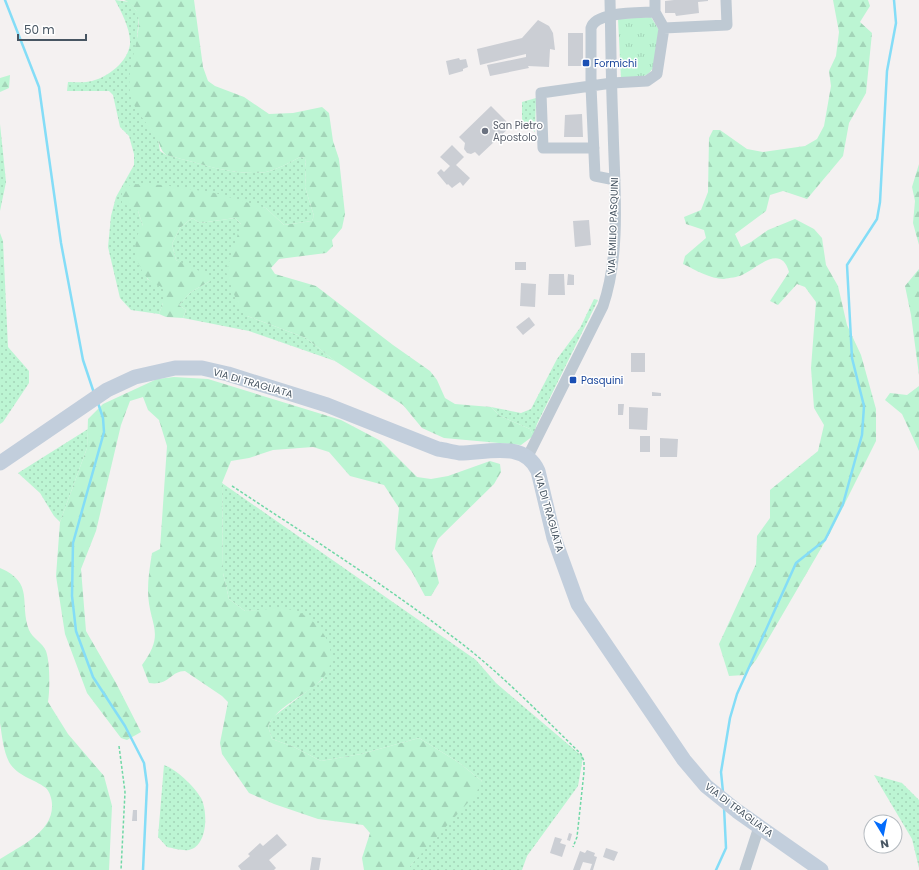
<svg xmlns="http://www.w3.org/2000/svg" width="919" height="870" font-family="Poppins,sans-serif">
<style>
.grass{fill:url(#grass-dots)}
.forest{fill:url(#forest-firs)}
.park{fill:url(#park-tufts)}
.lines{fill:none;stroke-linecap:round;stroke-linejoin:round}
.stream{stroke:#84ddf7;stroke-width:2.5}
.building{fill:#cbced4}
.path{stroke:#70d8a6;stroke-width:1.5;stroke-dasharray:3 2;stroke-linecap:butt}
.street{stroke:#bec9d3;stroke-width:11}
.secondary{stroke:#c2cedc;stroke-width:15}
.transit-dot{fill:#1a4fb4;stroke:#fff;stroke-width:1.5}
.worship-dot{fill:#6b7280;stroke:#fff;stroke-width:1.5}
.labels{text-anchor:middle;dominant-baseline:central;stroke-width:3;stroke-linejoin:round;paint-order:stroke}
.transit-label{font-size:10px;fill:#164399;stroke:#fff;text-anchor:start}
.worship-label{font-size:10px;fill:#5b616d;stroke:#fff;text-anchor:start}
.street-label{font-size:10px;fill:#475562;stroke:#fff}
</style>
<defs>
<pattern id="grass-dots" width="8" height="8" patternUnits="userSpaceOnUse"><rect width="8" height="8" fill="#bcf5d3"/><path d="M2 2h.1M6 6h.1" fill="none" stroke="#a3d4b8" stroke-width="1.8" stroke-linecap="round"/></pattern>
<pattern id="forest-firs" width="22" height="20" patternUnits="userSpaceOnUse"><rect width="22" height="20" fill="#bcf5d3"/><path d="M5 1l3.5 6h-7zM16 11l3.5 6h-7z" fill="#a3d4b8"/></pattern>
<pattern id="park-tufts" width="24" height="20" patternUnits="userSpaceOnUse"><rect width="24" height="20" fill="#bcf5d3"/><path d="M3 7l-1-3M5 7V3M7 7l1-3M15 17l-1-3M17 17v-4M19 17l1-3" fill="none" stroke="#a3d4b8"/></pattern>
</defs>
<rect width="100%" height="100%" fill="#f4f1f1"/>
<path class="grass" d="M115,0L130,2L139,14L137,39L140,114L158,138L160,151L166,155C196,162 236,177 266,172C278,169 289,163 300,157L305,158L306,168L305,187L314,216L312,221L284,225L266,208L255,206L138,211L143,226L147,279L163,287V303L159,314L131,310L120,298L108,247L111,216L116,197L134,165V154L129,136L120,127L113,95L109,91H67L68,82C75,82 85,83 92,81C108,77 128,62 130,44C131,30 121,11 115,0Z
M536,98L535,132L522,121V102Z
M0,124L6,182L0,211Z
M192,218L200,223L235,218L241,224L247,316L306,338L335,361L249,331L183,318L186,310L179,305L191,292L210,281L176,260L172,244L180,228Z
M0,233L3,241L8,347L29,371V383L3,422L0,424Z
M594,299L598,300L537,424L533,436L530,429L500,416L491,407L521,413L531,409L557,359L580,328Z
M88,429L87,448L60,522L54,516L40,493L18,473Z
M222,483L476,660L496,683L583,757L578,786L527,856L522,870H410V866L482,781L458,762L419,738L361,754L321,761L294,747L272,739L268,726L273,717L323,679L263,610L245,611L229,599L223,573Z
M164,765C176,769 194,786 201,798C208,811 208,846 189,850C182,851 173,848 167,847L158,837Z
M874,775L902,783L919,800V868L912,839Z"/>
<path class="forest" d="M124,0H194L203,67L208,81L215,86L244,97L269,114L293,113L322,107L329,113L333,141L339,159L345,214L342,228L332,240L333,246L326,253L279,259L271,268L275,274L316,286L393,345L430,371L437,380L445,398L455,404L491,407L500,416L530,429L533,436L521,445L444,438L422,428L403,405L335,361L306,338L247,316L238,305L226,272L241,224L235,218L200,223L192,218L180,228L172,244L176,260L210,276V281L191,292L179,305L186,310L183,318L166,317L159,314L163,303V288C158,285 150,282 147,278C135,263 130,241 143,226L138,211L122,203V190L132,184L163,185L215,193L266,208L284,225L312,221L314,216L305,187L306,168L305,158L300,157C289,163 278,169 266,172C235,177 196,162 166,155C159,149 161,144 156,137C148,123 132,109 130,92C126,66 142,38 138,15C137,9 130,2 124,0Z
M833,0H868L870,6L860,22L872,33L866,93L849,123L843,156L807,199L783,191L770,195L766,211L735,234L741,247L751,242L768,230L795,219L814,229L822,238L826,265L838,286L847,325L861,355L876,409V441L830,533L756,660L744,675L729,676L719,644L756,564L757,536L770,518V490L818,451L824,425L814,408L811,368L816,302L805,287L797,284L778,305L770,301L789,272C781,243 757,268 742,275C738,277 729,278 724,279C710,279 696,270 683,264L685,256L706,238L704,230L686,224L684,217L701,210L708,192L709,138L713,130H720L747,149L763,152L805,146L817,139L824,126L831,86L829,71L836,56L839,32Z
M10,75L9,88L0,92V78Z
M919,164V245L913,223L915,201L912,187Z
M919,263V375L911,315L905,286L919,269Z
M174,377L208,379L341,420L381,441L417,477L431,479L448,476L490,461L500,464L501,472L494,484L438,539L432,553L439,583L431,596H425L412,572L395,549L399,508L384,485L350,476L329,452L313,447L273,450L249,458L231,461L222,483L223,573L229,599L245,611C258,610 281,607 293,610C320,618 345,655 322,679C306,696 279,704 268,726L272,739L294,747L321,761L361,754L419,738L458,762L482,781L475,795L410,866V870H364L362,858L370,833L363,825L318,819L274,804L249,793L222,754L220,743L228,702L222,696L185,671C170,671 170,686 149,683L142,665C167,632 148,625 148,590C148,578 150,565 152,553L160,549L167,446L159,420L148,410L143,397L130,401L121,425L96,531L81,569L86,631L116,683L141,732L127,740L121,738L87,693L65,634L56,576L60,522L87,448L88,419L103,404L157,379Z
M919,386V451L902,414L885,400L890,393L907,395Z
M0,568C35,583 19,603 29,630C32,638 43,643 46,651C50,662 50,690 48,702L68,734L104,776L112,806L109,870H0V859C20,846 53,832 52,805C52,800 50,792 46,788C34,779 17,776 9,762C3,750 2,735 0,723Z"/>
<path class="park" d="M651,17L659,30L653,68C646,80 632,78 621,79L618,19Z"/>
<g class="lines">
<path class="stream" d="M5,0L39,87L61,243L83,360L94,393
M98,403L103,418L104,432L73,543L72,596L76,631L93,677L125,726L144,763L147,785L143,870
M723,792L721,772L730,718L737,694L796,563L825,540L843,504L862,435L864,406L852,358L847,265L877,219L880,202L887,71L896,23L894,0
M716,870L726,848L724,807"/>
</g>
<path class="building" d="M674,0H708V1L698,2L699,13L676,16L675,13H665V1Z
M538,20L549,26L553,33L555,50L550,49L549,67L528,66L529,68L490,76L487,65L526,57V54L480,65L477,49L522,38Z
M568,33H583V66H568Z
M459,58L460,60L466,59L468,67L463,69V71L449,75L446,61Z
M491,106L511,126L479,156L475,152L471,154L467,153L464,149L465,143L459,137Z
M582,114L583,137H564L565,115Z
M452,145L464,157L456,165L470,178L463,186L460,182L452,188L448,184L447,185L437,173L441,169L444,172L450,166L440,157Z
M589,220L591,245L575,247L573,221Z
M515,262H526V270H515Z
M549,274H564L565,295H548Z
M568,274L574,275V285H567Z
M521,283L536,284L535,307L520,306Z
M529,317L535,325L523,335L516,327Z
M631,353H645V372H631Z
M652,392L661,393V396H652Z
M618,404H624L623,415H618Z
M629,407L648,408L647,430L629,429Z
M640,436H650V452H640Z
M660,438L678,439L677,457H660Z
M133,810H137V821H132Z
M569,833L572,834L570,841L567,840Z
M277,834L287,845L269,860L276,868L274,870H241L238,866L250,856L248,854L260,843L263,846Z
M555,837L562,839L560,843L566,845L562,857L550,853Z
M606,848L618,852L614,861L603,857Z
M587,850L595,853L594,856L597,857L593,870H590L592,864L583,862L580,870H573L580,851L585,853Z
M312,857L321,858L319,870H310Z"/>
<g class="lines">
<path class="path" d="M232,486C305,534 379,581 449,634C497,669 539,713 581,754L584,761V772L577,837L573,847
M119,746L125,792L121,870"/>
<path class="street" d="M664,28L727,25L726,0
M594,148H543L541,93L612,83L647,81L657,74L664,28L655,12
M615,180L595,176L591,86V28C596,11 640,13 655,12V0
M528,456L603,306C622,250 614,183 613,125C611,83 611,42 610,0
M745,870L759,827"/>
<path class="secondary" d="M0,463L107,390L135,377L175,368H202L228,374L327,405L438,449C445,450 453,452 460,453C486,453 524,440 538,471L554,538L578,604L684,760L706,786L737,811L821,870"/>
</g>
<g class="transit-dot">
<rect x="582" y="59" width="8" height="8" rx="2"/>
<rect x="569" y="376" width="8" height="8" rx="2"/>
</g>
<circle class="worship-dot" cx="485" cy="131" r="4"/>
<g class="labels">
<g class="transit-label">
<text x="594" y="63">Formichi</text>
<text x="581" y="380">Pasquini</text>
</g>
<g class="worship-label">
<text x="493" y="125">San Pietro<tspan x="493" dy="12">Apostolo</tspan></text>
</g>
<g class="street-label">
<text transform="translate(613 226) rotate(-88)">VIA EMILIO PASQUINI</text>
<text transform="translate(253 383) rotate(16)">VIA DI TRAGLIATA</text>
<text transform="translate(549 512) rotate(74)">VIA DI TRAGLIATA</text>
<text transform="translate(739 810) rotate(37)">VIA DI TRAGLIATA</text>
</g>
</g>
<g transform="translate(883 834) rotate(170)"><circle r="19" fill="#ffffff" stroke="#b5bbc0"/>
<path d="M0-3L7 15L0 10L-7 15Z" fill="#036cfc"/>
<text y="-6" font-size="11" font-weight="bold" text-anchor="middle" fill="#475562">N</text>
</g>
<path d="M18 34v6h68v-6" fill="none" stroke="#475562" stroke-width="2"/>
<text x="24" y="34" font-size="12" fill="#475562" stroke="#ffffff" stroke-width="3" paint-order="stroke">50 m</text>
</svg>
